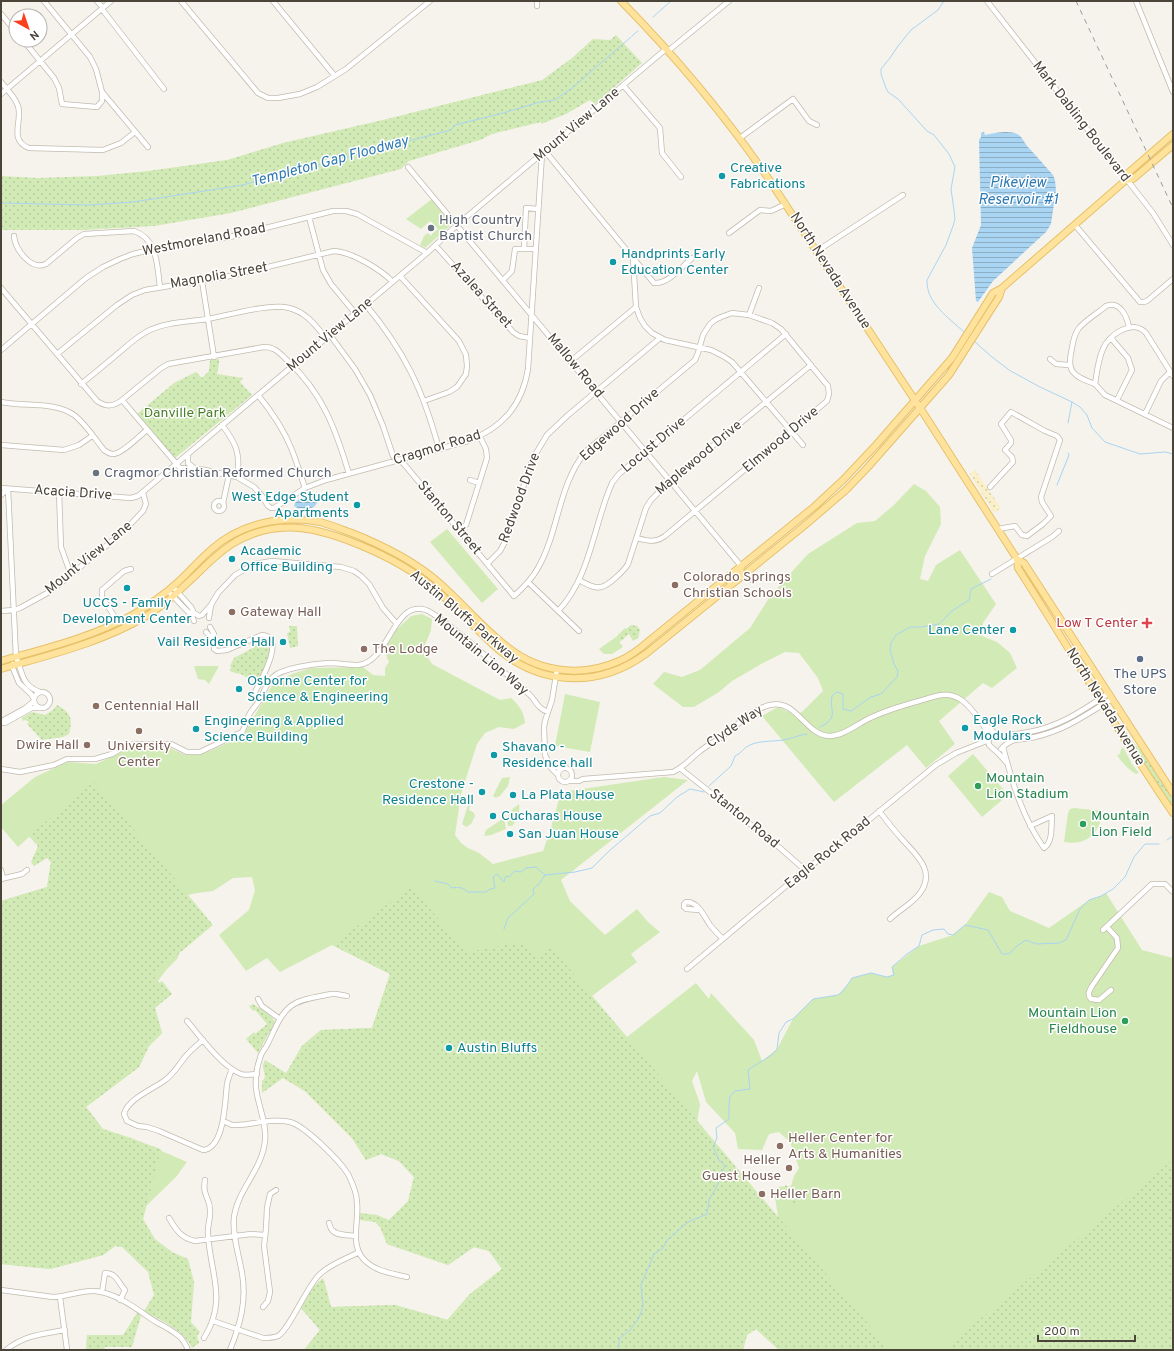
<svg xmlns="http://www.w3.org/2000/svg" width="1174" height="1351" font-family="Overpass,sans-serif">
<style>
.grass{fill:#d2eab5;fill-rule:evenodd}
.sand{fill:url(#sand-dots)}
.park{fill:url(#park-dots)}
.water{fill:url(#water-rules)}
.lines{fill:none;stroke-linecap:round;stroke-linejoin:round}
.stream{stroke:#a9d4f2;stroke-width:1}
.minor-casing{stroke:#c2bbae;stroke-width:6}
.major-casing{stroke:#e6c16a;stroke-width:8}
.minor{stroke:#fff;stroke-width:4.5}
.major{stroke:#ffe39c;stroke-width:6}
.rail{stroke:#9a9a9a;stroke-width:1;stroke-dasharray:5 5;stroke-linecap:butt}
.culture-dot{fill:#0f9aa8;stroke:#fff;stroke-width:1.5}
.worship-dot{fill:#6b7280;stroke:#fff;stroke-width:1.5}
.education-dot{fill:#8d6e63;stroke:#fff;stroke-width:1.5}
.health-dot{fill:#e0444e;stroke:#fff;stroke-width:1.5}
.service-dot{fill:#5c6f8a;stroke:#fff;stroke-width:1.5}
.leisure-dot{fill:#2e9e5b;stroke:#fff;stroke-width:1.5}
.labels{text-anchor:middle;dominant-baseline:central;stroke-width:3;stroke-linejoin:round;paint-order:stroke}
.street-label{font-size:14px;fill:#4b4439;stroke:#fff}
.culture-label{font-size:14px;fill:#0d838f;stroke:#fff;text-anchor:start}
.worship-label{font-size:14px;fill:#5b616d;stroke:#fff;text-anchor:start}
.park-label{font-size:14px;fill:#4a7f2a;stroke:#fff}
.education-label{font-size:14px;fill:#785e54;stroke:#fff;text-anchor:start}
.health-label{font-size:14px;fill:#be3a42;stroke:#fff;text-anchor:end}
.service-label{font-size:14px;fill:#4e5e75;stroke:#fff}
.leisure-label{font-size:14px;fill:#27864d;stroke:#fff;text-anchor:start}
.water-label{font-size:15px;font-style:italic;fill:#2e7ab2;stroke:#fff}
</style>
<defs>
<pattern id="sand-dots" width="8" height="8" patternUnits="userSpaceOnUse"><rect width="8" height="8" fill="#f9efc9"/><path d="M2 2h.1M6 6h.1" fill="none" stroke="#d7cead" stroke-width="1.8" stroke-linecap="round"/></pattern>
<pattern id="park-dots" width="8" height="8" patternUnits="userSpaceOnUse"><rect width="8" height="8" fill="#d2eab5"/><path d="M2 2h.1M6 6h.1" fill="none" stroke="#b6ca9c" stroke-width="1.8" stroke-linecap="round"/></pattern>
<pattern id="water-rules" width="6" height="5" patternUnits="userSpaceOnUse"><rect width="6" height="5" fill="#a9d4f2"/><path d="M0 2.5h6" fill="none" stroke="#8caec5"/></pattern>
</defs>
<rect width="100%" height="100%" fill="#f6f3ec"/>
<path class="grass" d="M432,199L452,224L425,248L420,245L424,236L428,233L431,236L432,234L438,229L430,221L421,229L406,219Z
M914,484L926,491L940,507L941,524L925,556L920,579L928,581L936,565L960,550L996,604L983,623L982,636L997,642L1010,653L1017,668L992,688L983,683L939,721L955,744L926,768L907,745L834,802L762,716L778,707L797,715L803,711L823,691L818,678L799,653L785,652L763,663L732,681L719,692L694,707H683L653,684L664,672L682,677L700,670L750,628L771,595L808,554L857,523L875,521L894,505Z
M447,529L498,589L482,603L430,542Z
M422,614L432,619L431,630L423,650L432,664L500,700L511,698C519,705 524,712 525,723L514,729L499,727L485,733L477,744L461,794L455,835L461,843L468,848L479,853L493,864L543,851L550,831L561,792L664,777L688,780L561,880L570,901L605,935L637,909L648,922L660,932L631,954L637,962L592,996L627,1037L696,983L709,999L711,993L754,1040L762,1061L777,1049L793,1019L813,999L838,995L848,984L852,978L871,973L887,977L893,975L892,967L919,946L953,935L965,925L989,892L1002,897L1010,911L1049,928L1089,900L1101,896L1106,893L1142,950L1173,958V1350H779L756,1329L747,1335L743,1350H304L320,1330L301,1308L324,1280L331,1307L395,1305L448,1320L469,1295L502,1269L489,1251L474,1247L448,1265L387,1244L389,1220L408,1202L414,1177L399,1161L381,1154L366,1160L352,1138L287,1073L302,1046L321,1030L372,1028L390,974L332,945L280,972L267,958L246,971L219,935L249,910L255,890L252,877L233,878L213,891L197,893L188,895L194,918L177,959L166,970L153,988L155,1008L162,1033L149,1046L139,1067L86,1107L103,1129L134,1139L187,1162L176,1177L146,1206L143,1219L122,1247L115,1246L103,1255L50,1269L1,1264V901L47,887L51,862L30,836L18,847L1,827V805L35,777L68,762L96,764L128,749L170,748L185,755H198L210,751L243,736L274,682L292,674L311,668L363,667L373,675L385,676V668L389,662L384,650L396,630L411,616ZM697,1071L706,1102L735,1133L738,1149L762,1150L769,1134L779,1132L790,1142L799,1168L794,1176L791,1186L777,1187L775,1197L779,1223L695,1136L700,1104L692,1081Z
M616,637L623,647L612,654H604L599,649Z
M194,666H219L209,684L205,680L198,679Z
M565,694L600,702L590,752L555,746Z
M1123,747L1132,764L1139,773L1136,774C1129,770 1122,763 1117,755L1120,754L1121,749Z
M973,754L1008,795L982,817L948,776Z
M510,777L508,786L499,797L498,796L496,798L493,796L502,778Z
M519,804C520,812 518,819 512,826H508C505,815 511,810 519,804Z
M468,805H470L469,810L474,813L475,816L471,824L466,827L462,824Z
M1074,808L1103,811C1100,833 1087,846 1064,842L1068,813L1070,809Z
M504,818L506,829L491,835L484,836L486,830Z"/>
<path class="sand" d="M975,470L1001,508L994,513L970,474Z"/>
<path class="park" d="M616,35L642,63L595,104L590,100L566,114L541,124V122L492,134L480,140L409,161L401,169L231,213L154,226L82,230H1V176L38,178L97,176L148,171L227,160L283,143L387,119L542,80L572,58L593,39L610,40Z
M219,359V364L217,374L243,378L240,382L252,395L175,458L137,414L174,383L196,372L202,378L209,371L210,360Z
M631,625L637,626L640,630L638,638L633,641L629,634L624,638V639L619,642L616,637L625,628L626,629Z
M289,626H297L298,646L290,648L287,633L290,632Z
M264,637C279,644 264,669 259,679L250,675L248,678L239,673L238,674L230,671L231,668L230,666L234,658L253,648Z
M57,705C71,713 73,718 69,734L63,737L42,740L27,724L29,722L25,720L23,721L22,718L32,712L45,715L53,710Z
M1123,727L1134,743L1146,757L1173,799V809L1121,728Z
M94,782L213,925L153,975L159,983L162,981L172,994L155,1008L162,1033L149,1046L139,1067L86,1107L103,1129L161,1149L143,1219L155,1239L172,1252L188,1259L194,1282L191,1322L200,1332L197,1336L199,1343L192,1348C183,1329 161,1321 144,1311L154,1295L148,1272L122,1247L115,1246L103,1255L50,1269L1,1264V901L47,887L51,862L47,858L34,866L31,862L38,846L29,836Z
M411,887L467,952L523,942L537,958L551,947L890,1350H779L756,1329L747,1335L743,1350H304L320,1330L301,1308L314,1286L323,1278L331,1307L395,1305L447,1320L470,1294L502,1269L489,1251L474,1247L448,1265L387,1244L380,1227L375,1222L359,1220L360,1213L377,1215L389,1220L408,1201L414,1177L399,1161L381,1154L366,1160L352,1138L306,1092L283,1078L262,1093V1081C268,1076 263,1073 263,1066C263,1064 264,1062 265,1060L286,1073L302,1046L321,1030L372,1028L390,974L332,945Z
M253,1004C260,1009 271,1013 275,1022L258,1053L246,1039L254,1032L255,1034L267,1024L255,1010L253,1011L249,1006Z
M1173,1160V1350H943Z
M785,1185L800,1193L796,1204L784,1198Z
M137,1313L141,1316L132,1347H105L104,1350H86L87,1335H123Z"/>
<path class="water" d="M984,132L985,135C995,133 1012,129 1020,136C1024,140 1026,146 1030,149L1053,175L1055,180L1056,190L1051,224L1046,232L993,281L978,302L976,301L972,248L981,225L979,140L981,137V133Z
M310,495H313L316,497L317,503L314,507C308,509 299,510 294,506L295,503L299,499Z"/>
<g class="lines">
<path class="stream" d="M944,1L938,10L911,30L898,46L890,58L885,64L881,69V74L886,88L888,92L898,99L927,131L934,135L949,154L955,167L951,189L954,210L955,219L953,226L946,245L927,280C926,303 949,318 964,332
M653,17L671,1
M632,36L638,31
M1,203L89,205L133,202L243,185L273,176L451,130L455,125L503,113L540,102L555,100L572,88L631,37
M974,341L992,357L1009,370L1038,386L1072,402L1080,407L1087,415L1092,428L1105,442L1140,454L1165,452L1173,454
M1068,423L1072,402
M1057,485L1069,455L1068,453
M820,727C840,717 829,712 832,696L837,692L843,694V709L851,711L871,697L881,694L897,677L898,671L894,664L890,650L891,643L896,635L910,627H921L939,624L952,611L969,600L971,589L991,579
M709,786L731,766L735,756C741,754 744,747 750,745C760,740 777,742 788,739C795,737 800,735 807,734
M1167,840L1173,836
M435,881L448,884L452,888C458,887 463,887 468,892H486L490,889L495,888L493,877L497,874L504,882L506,876L509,877L515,871L521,872L526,868L536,867L545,875L575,872L592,868L608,852L650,816L660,813L677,797L690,789L704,792
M504,929L508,918L534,894L533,889L539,884L545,875
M619,1350V1339L630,1330L639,1318L643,1306L641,1285L654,1254L663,1248L668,1239L688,1222L707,1214L709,1200L718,1184V1181L725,1166L719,1160L713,1147L717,1138L716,1128L729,1119V1105L730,1096L735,1091L750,1089L748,1070L773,1054L777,1049L779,1033L786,1022L793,1019L813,999L838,995L844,990L852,978L871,973L887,977L894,975L892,967L907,954L919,946L922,935L933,930L944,929L948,934L953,935L965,925L988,930L1002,954H1009L1017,946L1026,940L1036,944L1059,943L1066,940L1080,909L1089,900L1101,896L1113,889L1125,877L1134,857L1145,844H1159"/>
<g class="minor-casing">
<path id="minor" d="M44,1L90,57L96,69L102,92L148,147
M97,1L103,8
M181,1L258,93L268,98H278L300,94L317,87L346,69L430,1
M273,1L334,75
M537,1V6
M987,1L1153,213L1173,245
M1136,1L1173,92
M102,9L164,89
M1,14L16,32
M23,40L54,78L59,88L62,104L97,107L102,101V93
M668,51L729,1
M1,82C7,89 15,97 18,106C23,121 8,140 29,148L103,150L121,143L135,132
M623,85L660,128L662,153L681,177
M1,94L111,1
M740,138L793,99L809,121L817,125
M545,151L633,258L636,307L640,318L645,326L652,333L665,340L711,350L723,356L732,362L803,445
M408,167L741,566
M309,217L323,270L331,284L355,313
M1075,225L1140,302H1144L1147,301L1173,279
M729,233L760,210L771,211L786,204
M14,236C15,249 31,271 46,264L77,238L84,234L134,231C158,239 157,266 160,287
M436,246L513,332L519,336L530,338
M524,249L526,208L538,209
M817,251L903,195
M633,258L654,283C668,284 681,268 692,258
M400,276L459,341L466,355L467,366L466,374L457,387L449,392L424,401
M503,280L512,271L515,249H535
M202,281L214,357
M1,288L97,401C106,407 113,407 122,400L180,468L200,469L237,477L254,487L262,496L268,506L271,508H274L305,488L326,480L468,441C502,428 522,406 528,369L542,154
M366,305C405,352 423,390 439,449
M749,315L759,288
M330,335L355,369L370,395L383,426L393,456L404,464L514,596C523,588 532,579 538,568C559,531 558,485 586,451L695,360L698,353L703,335L710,324L715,320L721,317L732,313L749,315L772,323L781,329L828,386L829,394L827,401L665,536C655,543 648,541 637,538
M1111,338L1128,358L1132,370L1117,400
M1,350L86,278L103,267L120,259L133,254L154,249L230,237L333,211H346L357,214L427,253
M57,354L117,305L132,295L145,290L230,276L334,251C352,252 380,269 393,282
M1050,359L1056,364L1069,365
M571,361L636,307
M81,384C95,373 108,362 121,351C129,344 137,337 146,332C164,322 187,322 208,319C229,315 270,303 289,308C306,312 315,325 326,338
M1095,384C1073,376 1066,372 1072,348C1073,341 1075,333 1079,328C1087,319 1098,313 1106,306C1120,300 1127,317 1129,327
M1095,384C1097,372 1098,360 1103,349C1108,335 1133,318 1146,333L1173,376
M1095,384L1105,395L1173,428
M258,395C272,412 284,430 292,450C297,463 301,476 305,488
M122,400L160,369L168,364L264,347C276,347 280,354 289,362C323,394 336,430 349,474
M1,402C23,407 55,401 74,415C85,423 95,439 104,450C107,452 109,454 113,454C122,454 139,436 147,430
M1145,414L1161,381L1170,372
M222,425C236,443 241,454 237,477
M1,445L64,450L79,445L92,436
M188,454V463L194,468
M470,480L479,483
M990,487L1013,462L1012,457L1005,450L1011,443V440L1001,424L1011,412L1045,431L1057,436L1060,440L1041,497L1042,502L1051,516L1043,524L1027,536L1022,535L1015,526L998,529
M1,488L131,498L138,496L427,253L457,225L666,49
M8,489L16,657C23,673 21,685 40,692
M59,492L61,547L71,575
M1,495L8,489
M214 506a5 5 0 1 1 10 0a5 5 0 1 1-10 0Z
M223,503L229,475
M460,531L466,525L487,458L486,449L480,437
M487,564L500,551L506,540L532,460L547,435L567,416L660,338
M746,573L752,580
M992,574L1052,537L1059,531
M579,580C585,583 593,589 601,587C608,586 624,571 628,564L646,508L651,500L670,481L811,365
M528,582L579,631
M173,587L191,607L194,613L199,616
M168,591L192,616L194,621
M1,611L14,610L20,608L51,591L123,532L143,511L146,504L143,493
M558,611C588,580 593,532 608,493L612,483L619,474L786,334
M202,615L211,605L218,593L235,575L254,564L272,561L341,567L354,571L361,576L369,584L383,608L396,623
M209,618L211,605
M118,622L102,597V590L124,571L131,569
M210,627L214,634V649L217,651L227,650L262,635C287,636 260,682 255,692V695L261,698
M206,632L213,639
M13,664L12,666L19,683L31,694L34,699
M557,669L552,700L545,721L544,727L545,755L551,768L558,775
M34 700a8 8 0 1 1 16 0a8 8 0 1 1-16 0Z
M2,722L5,723L32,708H38
M1,723L4,720L24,709L34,701
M984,726L985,729L990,738
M1003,747C1012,782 1023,819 1044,848C1053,842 1051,827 1052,816L1030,826
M1001,749C1014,736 1018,741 1035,737C1066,730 1085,715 1112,699
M1006,762L999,754L989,745C988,741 989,737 993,735C996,733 998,735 1002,735C1010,736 1021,733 1029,732C1061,726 1083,710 1109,693
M551,765L561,769
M558 775a7 7 0 1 1 14 0a7 7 0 1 1-14 0Z
M1,769L20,772L54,765L67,759H95L112,754L124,747L134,744H171L187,752H200L242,732C245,727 246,721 249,715C252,709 258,704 261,698C264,691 267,682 273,677C282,668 314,664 328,663C338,663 348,665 358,665C389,663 393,599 426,610C438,615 462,636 472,644C491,661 510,677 529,694C537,702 537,708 548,712
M681,769L780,848L805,870
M569,781H579L583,779L673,772C684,767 690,759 699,752C707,745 716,741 724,735C738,725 752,709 770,705C796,698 805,735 829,736C843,736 856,725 868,719C884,711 901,706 919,701C926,699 934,696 942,695C948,694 955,696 960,699C970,705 977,717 984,726L988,727L996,734
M879,811C886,820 893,829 901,838C914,853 937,870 920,893C912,904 899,910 890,919
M1,870L3,878
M1,879L22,874L27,870
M700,910L686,909L684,907V904L686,902C689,902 690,902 692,903C700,906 705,918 710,925C714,930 719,935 723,939
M1107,927L1117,938L1118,948L1092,986C1089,991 1087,995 1091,999L1099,1000L1111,990
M1103,930L1152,884H1165L1173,892
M687,969L805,870L832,850L936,765L956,753L989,740
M258,999L262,1006L280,1019
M187,1021C200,1036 222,1067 241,1074C246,1076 251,1074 257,1074
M203,1040C197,1045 190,1051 185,1057C178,1066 173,1075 164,1081C152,1089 127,1100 124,1114L127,1121L138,1126L147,1127L159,1131L203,1150C225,1148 225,1100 227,1084C228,1079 230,1074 232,1069
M223,1121L232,1125H238C255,1124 273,1118 290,1122C305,1126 339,1160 348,1174C352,1182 357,1193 357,1203C359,1221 351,1240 361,1256C372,1271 390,1273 407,1277
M169,1218C176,1230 181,1238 195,1241L251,1234L265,1235
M329,1223C330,1225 330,1228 332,1230C337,1236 349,1235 356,1236
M1,1290L53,1297C67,1297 80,1290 95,1291C117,1293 138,1310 156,1322C164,1326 173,1331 180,1337C184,1341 186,1345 188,1350
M102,1292L105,1273C117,1273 118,1283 125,1290L120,1300
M60,1297L67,1350
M263,1307L268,1301L270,1292L264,1246L266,1229L267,1208L270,1194L276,1190
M213,1321L263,1338C268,1338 273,1338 278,1336C289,1330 306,1288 319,1275C330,1264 346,1259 359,1252
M204,1338C228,1299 210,1274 208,1234C207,1226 211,1218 210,1210C210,1197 202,1196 205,1180
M6,1350C25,1335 42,1334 65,1330
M230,1350C240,1325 247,1301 242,1273C239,1255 232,1235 234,1217C238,1189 262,1170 265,1141C267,1123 258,1106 256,1088C255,1078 257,1067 260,1058C261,1053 265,1049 267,1045C274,1032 279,1015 291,1006C302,998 318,997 331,994H336L347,996"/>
</g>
<g class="major-casing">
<path id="major" d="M621,1C674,55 723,113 766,175L924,414L1017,559L1024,563L1173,793
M1126,180L1133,179L1173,145
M1017,559L1018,568C1070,649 1118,733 1173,813
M730,582L740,573L741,566
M1,661C46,648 93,637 134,614C149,605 164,595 177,583C189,572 199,560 212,549C241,523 282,515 320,522C331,525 341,529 352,533C382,545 411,559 436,580C462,602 483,629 510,649C541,673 584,677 619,661C631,656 641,648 650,640L815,506L843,480L876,445L952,358L993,293L1002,288L1126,180L1128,173L1173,134
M1,669C49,655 100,643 143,618C164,606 180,590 197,574C208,563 218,553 232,544C276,517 317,527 362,546C386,556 409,568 430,585C455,605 476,630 500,651C545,687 601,687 647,653L804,526L846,490L868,467L949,375L999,297L1002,288"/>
</g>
<use href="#minor" class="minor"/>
<use href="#major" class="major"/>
<path class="rail" d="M1076,1L1173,208"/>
</g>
<g class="culture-dot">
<circle cx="722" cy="176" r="4"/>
<circle cx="613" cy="262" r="4"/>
<circle cx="357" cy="505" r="4"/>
<circle cx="232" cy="559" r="4"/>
<circle cx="127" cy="588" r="4"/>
<circle cx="1013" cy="630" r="4"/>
<circle cx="283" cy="642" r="4"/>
<circle cx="239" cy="689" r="4"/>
<circle cx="965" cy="728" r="4"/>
<circle cx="196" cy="729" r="4"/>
<circle cx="494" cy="755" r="4"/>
<circle cx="482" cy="792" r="4"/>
<circle cx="513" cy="795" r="4"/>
<circle cx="493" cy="816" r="4"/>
<circle cx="510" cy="834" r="4"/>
<circle cx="449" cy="1048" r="4"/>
</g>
<g class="worship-dot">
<circle cx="431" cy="228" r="4"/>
<circle cx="96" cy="473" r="4"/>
</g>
<g class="education-dot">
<circle cx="675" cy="585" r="4"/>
<circle cx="232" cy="612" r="4"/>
<circle cx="364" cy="649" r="4"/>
<circle cx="96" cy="706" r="4"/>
<circle cx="139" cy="731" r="4"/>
<circle cx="87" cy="745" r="4"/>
<circle cx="780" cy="1146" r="4"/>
<circle cx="789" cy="1168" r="4"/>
<circle cx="762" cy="1194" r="4"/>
</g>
<path class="health-dot" d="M1145 617h4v4h4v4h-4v4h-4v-4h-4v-4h4z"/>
<circle class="service-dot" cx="1140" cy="659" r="4"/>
<g class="leisure-dot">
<circle cx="978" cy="786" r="4"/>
<circle cx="1083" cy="824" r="4"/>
<circle cx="1125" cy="1021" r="4"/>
</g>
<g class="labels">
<g class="street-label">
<text transform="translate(1081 122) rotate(52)">Mark Dabling Boulevard</text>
<text transform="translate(577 125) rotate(-40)">Mount View Lane</text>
<text transform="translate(204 240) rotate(-11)">Westmoreland Road</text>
<text transform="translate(830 271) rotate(57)">North Nevada Avenue</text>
<text transform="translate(219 276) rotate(-10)">Magnolia Street</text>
<text transform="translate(481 295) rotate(48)">Azalea Street</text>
<text transform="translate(330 335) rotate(-40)">Mount View Lane</text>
<text transform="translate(575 366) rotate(50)">Mallow Road</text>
<text transform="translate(620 425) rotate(-42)">Edgewood Drive</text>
<text transform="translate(781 440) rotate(-40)">Elmwood Drive</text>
<text transform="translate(654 445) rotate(-40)">Locust Drive</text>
<text transform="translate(437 448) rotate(-17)">Cragmor Road</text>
<text transform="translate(699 458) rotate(-40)">Maplewood Drive</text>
<text transform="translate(73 493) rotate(4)">Acacia Drive</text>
<text transform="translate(520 498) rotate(-70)">Redwood Drive</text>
<text transform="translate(449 518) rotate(50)">Stanton Street</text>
<text transform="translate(89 558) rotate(-39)">Mount View Lane</text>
<text transform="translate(464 617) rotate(40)">Austin Bluffs Parkway</text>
<text transform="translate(481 655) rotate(40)">Mountain Lion Way</text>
<text transform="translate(1105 707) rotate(58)">North Nevada Avenue</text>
<text transform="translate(735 727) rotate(-34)">Clyde Way</text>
<text transform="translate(744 819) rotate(39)">Stanton Road</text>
<text transform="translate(828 853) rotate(-39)">Eagle Rock Road</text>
</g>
<g class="culture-label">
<text x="730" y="168">Creative<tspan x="730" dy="16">Fabrications</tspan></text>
<text x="621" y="254">Handprints Early<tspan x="621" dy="16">Education Center</tspan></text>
<text x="349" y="497" text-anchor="end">West Edge Student<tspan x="349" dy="16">Apartments</tspan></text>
<text x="240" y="551">Academic<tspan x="240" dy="16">Office Building</tspan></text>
<text x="127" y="603" text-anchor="middle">UCCS - Family<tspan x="127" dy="16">Development Center</tspan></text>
<text x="1005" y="630" text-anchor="end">Lane Center</text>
<text x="275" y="642" text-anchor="end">Vail Residence Hall</text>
<text x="247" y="681">Osborne Center for<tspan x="247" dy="16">Science &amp; Engineering</tspan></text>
<text x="973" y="720">Eagle Rock<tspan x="973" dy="16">Modulars</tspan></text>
<text x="204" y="721">Engineering &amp; Applied<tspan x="204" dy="16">Science Building</tspan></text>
<text x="502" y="747">Shavano -<tspan x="502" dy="16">Residence hall</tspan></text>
<text x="474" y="784" text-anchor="end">Crestone -<tspan x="474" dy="16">Residence Hall</tspan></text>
<text x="521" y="795">La Plata House</text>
<text x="501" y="816">Cucharas House</text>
<text x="518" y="834">San Juan House</text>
<text x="457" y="1048">Austin Bluffs</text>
</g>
<g class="worship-label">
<text x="439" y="220">High Country<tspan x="439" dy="16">Baptist Church</tspan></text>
<text x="104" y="473">Cragmor Christian Reformed Church</text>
</g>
<g class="park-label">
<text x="185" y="413">Danville Park</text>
</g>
<g class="education-label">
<text x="683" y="577">Colorado Springs<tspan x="683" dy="16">Christian Schools</tspan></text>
<text x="240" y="612">Gateway Hall</text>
<text x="372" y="649">The Lodge</text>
<text x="104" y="706">Centennial Hall</text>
<text x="79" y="745" text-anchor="end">Dwire Hall</text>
<text x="139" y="746" text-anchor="middle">University<tspan x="139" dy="16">Center</tspan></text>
<text x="788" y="1138">Heller Center for<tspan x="788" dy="16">Arts &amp; Humanities</tspan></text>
<text x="781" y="1160" text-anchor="end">Heller<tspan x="781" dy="16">Guest House</tspan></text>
<text x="770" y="1194">Heller Barn</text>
</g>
<g class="health-label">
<text x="1138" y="623">Low T Center</text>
</g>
<g class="service-label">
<text x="1140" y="674">The UPS<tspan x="1140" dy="16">Store</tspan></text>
</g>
<g class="leisure-label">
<text x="986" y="778">Mountain<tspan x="986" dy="16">Lion Stadium</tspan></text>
<text x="1091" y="816">Mountain<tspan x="1091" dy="16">Lion Field</tspan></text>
<text x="1117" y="1013" text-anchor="end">Mountain Lion<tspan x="1117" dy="16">Fieldhouse</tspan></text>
</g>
<g class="water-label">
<text transform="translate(330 162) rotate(-15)">Templeton Gap Floodway</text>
<text x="1018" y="183">Pikeview<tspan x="1018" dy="17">Reservoir #1</tspan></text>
</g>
</g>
<rect width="1174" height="1351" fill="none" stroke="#4b4439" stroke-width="4"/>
<g transform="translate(28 28) rotate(140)"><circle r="19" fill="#ffffff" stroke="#b7b4b0"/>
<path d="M0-3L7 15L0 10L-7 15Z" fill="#fc3f1d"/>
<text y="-6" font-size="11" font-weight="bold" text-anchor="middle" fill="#4b4439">N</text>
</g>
<path d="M1038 1335v6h97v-6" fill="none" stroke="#4b4439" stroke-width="2"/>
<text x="1044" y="1335" font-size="12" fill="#4b4439" stroke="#ffffff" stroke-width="3" paint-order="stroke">200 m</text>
</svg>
